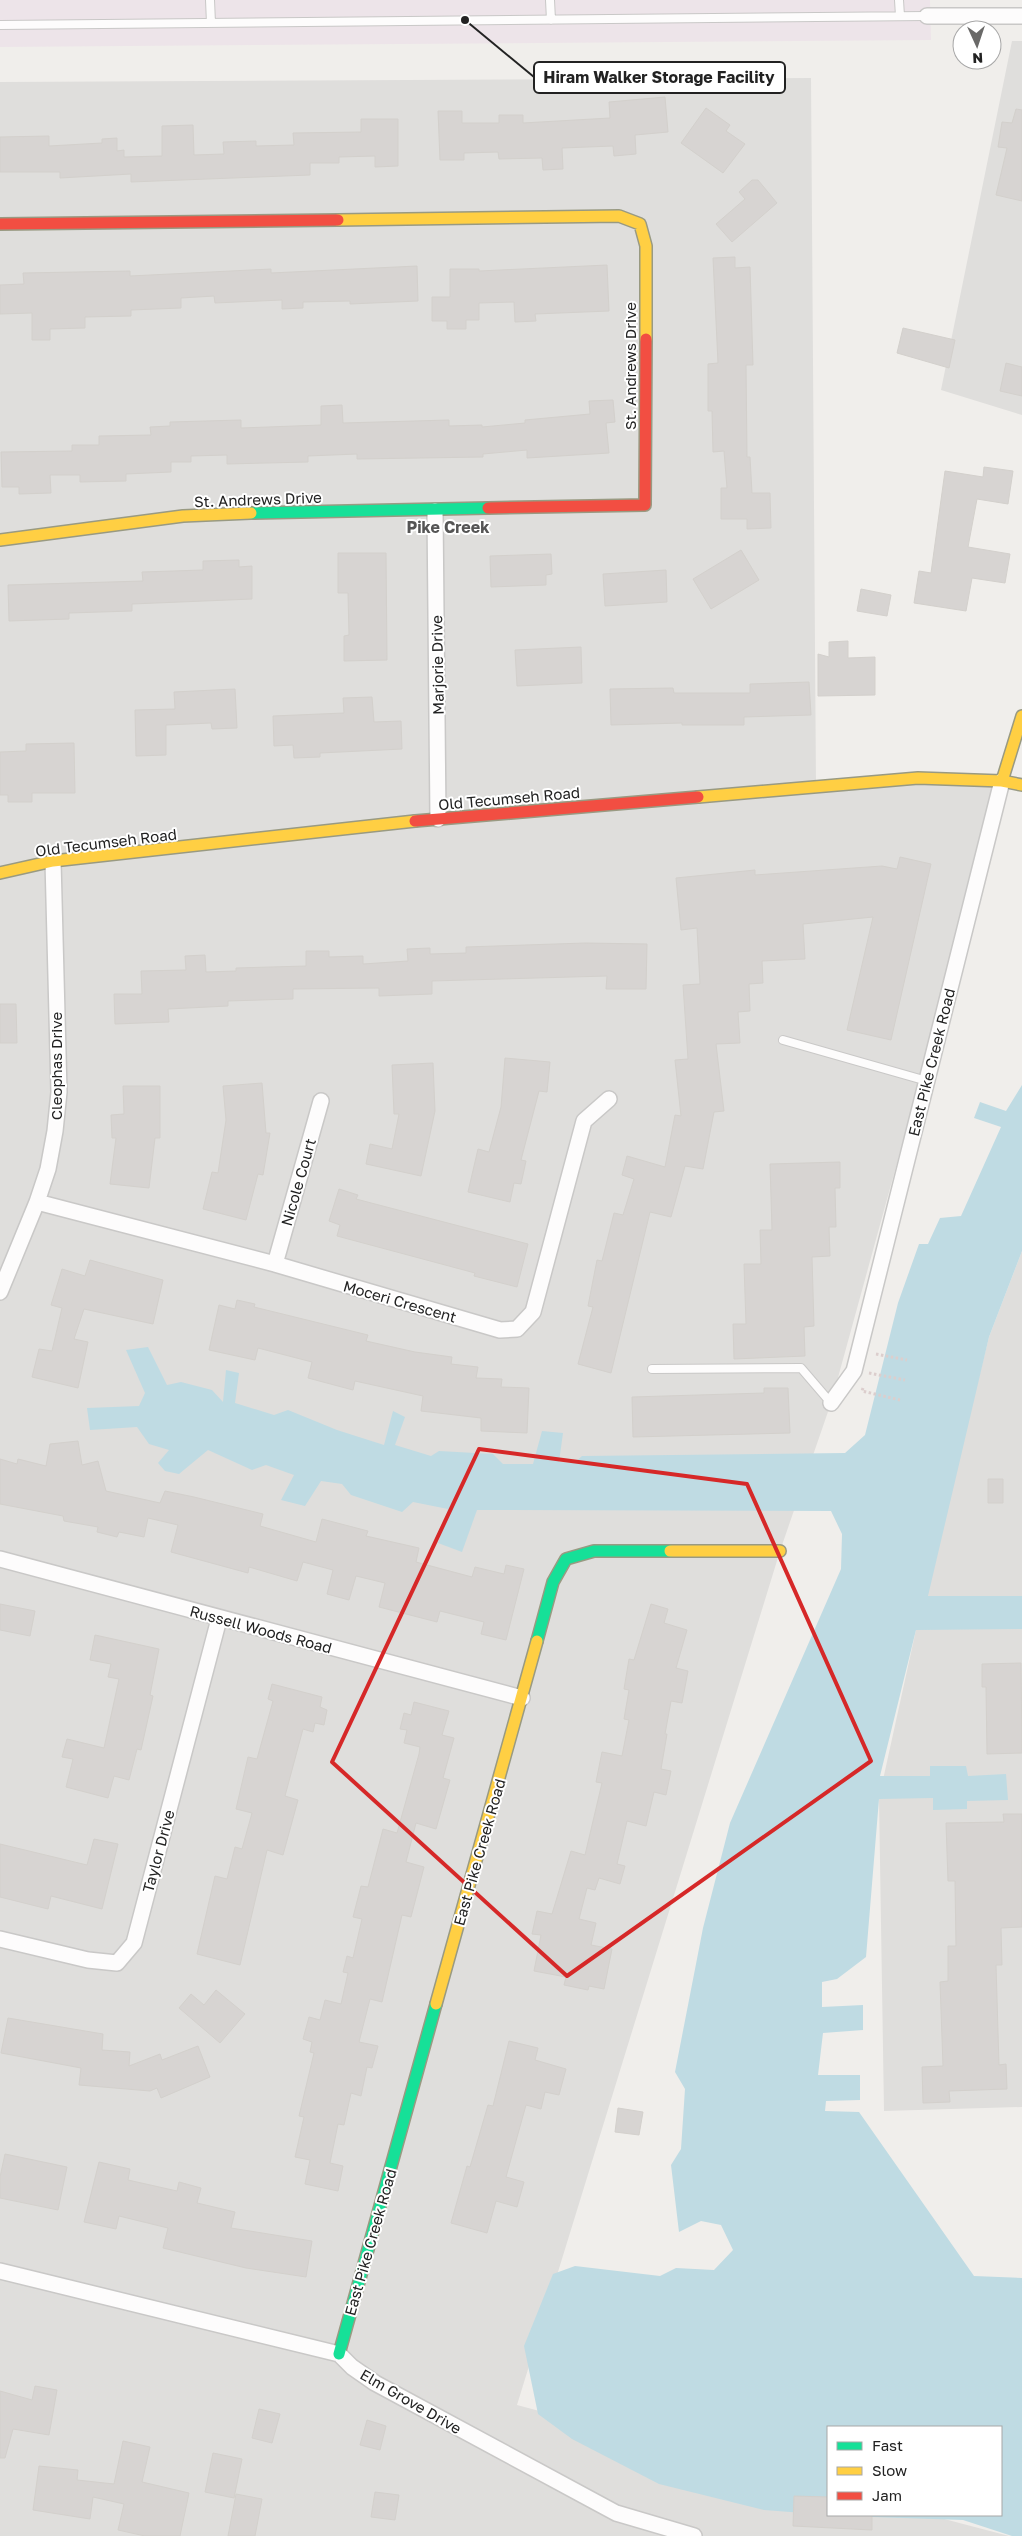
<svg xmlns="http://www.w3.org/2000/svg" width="1022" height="2536" font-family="'Golos Text',sans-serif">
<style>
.residential{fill:#dfdedc}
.industrial{fill:#ede4e9}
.water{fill:#bfdbe3;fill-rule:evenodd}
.building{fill:#d7d4d2;stroke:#d3d0cc}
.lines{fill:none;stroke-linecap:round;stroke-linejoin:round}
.lane-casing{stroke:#c9c8c7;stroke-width:10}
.street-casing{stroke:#c9c8c7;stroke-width:18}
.fast-casing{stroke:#999a82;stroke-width:14}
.slow-casing{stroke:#999a82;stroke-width:14}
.jam-casing{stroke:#999a82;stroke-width:14}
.path{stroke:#dccecd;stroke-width:3;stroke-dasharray:2.5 2.5;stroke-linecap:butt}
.lane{stroke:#fdfcfc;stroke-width:8}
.street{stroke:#fdfcfc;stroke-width:15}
.fast{stroke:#16e098;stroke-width:11}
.slow{stroke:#ffcf43;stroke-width:11}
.jam{stroke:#f24e42;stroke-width:11}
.marked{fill:none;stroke:#d62828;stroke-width:4;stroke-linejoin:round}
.labels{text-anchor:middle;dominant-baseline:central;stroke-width:4;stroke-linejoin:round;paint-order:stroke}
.street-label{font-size:15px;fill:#222;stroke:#fff}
.neighbourhood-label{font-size:16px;font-weight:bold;fill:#555;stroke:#fff}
.leader{fill:none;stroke:#222;stroke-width:2}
.callout-dot{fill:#222;stroke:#fff;stroke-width:2}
.callout{fill:#fff;stroke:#222;stroke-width:2}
.callout-label{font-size:16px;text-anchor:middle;font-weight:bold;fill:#222}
</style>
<rect width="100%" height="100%" fill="#f0eeeb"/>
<path class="residential" d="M1012,41H1022V415L941,390Z
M811,78L816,787L1002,781L831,1403L780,1551L517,2405L828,2488V2515H929L1009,2536H0V82Z
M1022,1251V2107L884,2111L879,1798L916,1630L989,1337Z"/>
<path class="industrial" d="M0,0H930L931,40L0,47Z"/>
<path class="water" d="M1022,1085V1251L989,1337L928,1596H1022V1629L916,1630L880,1776H930V1766H966L968,1776L1006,1774L1008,1800L967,1801V1809L933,1810V1798L879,1799L866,1957L837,1979L822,1982V2007L863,2005V2030L823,2033L818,2075H860V2100L826,2101L825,2111L859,2112L974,2276L1022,2278V2536H1012L963,2520L843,2516L764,2510L659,2484L572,2439L538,2414L524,2346L553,2274L575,2266L660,2276L676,2268L714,2270L733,2250L721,2225L701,2221L679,2232L671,2165L681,2149L685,2089L675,2072L703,1928L730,1823L841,1569L842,1534L831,1511L477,1510L462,1552L438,1543L448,1509L413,1502L402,1512L351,1495L342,1484L321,1481L305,1506L281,1500L294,1475L266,1465L252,1470L208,1450L179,1474L165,1471L158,1463L169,1450L149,1444L137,1427L90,1430L87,1408L139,1406L145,1393L126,1350L148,1347L167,1385L181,1382L212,1390L223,1402L226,1370L239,1373L235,1403L274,1415L288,1410L337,1430L384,1445L393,1411L405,1417L395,1445L431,1456L439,1451L493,1454L503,1464H533L542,1431L563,1433L559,1462L574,1463L582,1456L845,1453L865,1435L898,1303L919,1244H928L940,1218L961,1216L1001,1127L974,1118L980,1102L1006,1111ZM828,2427H1001V2515H828Z"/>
<path class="building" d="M665,97L668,132L635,135L636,154L614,156L613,146L562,148L563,169L543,170L542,158L499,159L498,152L464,153V160H440L438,111H462V123H499V115H523V123L610,118L609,102Z
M706,108L730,125L726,131L745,144L723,173L681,143Z
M1016,109L1022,110V201L996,195L1007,148L998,147L1002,122L1012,123Z
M361,119H398V166L375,167V156L339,157V163H310V175L131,182V174L60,178V172H0V137L49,136V146L102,143V139L117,138V151L124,150V157L162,156V126L193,125L194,155L224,154L223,142L256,141V146L294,145L293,133L361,132Z
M752,180H758L777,203L732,242L716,224L745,199L739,192Z
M735,257V268L750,267L753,365H746L747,457H750L752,493H770L771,528L747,529V519H721V488H727L724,451L713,452L712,411H708V364L718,363L713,258Z
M607,265L609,311L535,314L536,321L515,322L514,302L479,303V320H466V329H447V321H432V297H450V269H479V271Z
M417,266L418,301L350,304V301L303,302V308L282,309V300L215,303L214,296L181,298V308L131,310V316L85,317V328L50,329V340H32V313L0,314V285L24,284L23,273L130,271V276L271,269V273Z
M903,328L955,340L949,368L897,353Z
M1006,363L1022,367V396L1000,391Z
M613,400L615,422L606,423L609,453L527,458V450L483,454V457L357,459V454L308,456V462L227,464V455L191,456V462H171V472L126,474V481L80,482V475H50L51,493L19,494V487H2L1,452L72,451V445H99V436L151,435L150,427L170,426V422L241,420V428L321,425V406L342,405L343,423L449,420V426L482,425V427L525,423V420L590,414L589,401Z
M984,467L1013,471L1008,504L977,499L968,547L1010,554L1005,583L972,578L966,611L914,603L919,571L931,573L945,471L983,477Z
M741,550L759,580L711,609L693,579Z
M338,553H386L387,660L344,661V636L349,635L348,593H338Z
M551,554L552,574L546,575V585L491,587L490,556Z
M239,560V567L252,566V599L132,604V611L69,613V619L9,621L8,585L143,581L142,572L203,570V561Z
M666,570L667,602L605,606L603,574Z
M861,589L891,595L887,616L857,611Z
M848,641V658L875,657V695L818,696V654L829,657V642Z
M581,647L582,683L517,686L515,650Z
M809,682L811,715L744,717V725H682V723L611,725L610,689L673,688L674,693H750V684Z
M235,689L237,728L212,729L211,723L166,725V755L136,756L135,710L175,709L174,692Z
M372,697L374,722L401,721L402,749L320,753V757L294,758L293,745L274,746L273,716L344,713L343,698Z
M74,743L75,793H32V802H8V795H0V752L26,751V744Z
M900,857L931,864L891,1040L847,1030L873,917L803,924L805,959L762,961L763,983L749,984L750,1011L738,1012L740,1043L716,1044L724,1111L714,1112L703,1169L685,1166L671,1217L650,1212L611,1373L578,1364L593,1307L588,1306L597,1260L602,1261L614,1213L623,1215L634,1179L622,1175L627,1156L665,1167L675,1115L681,1116L675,1060L688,1059L683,985L700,984L697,928L681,930L676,878L755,870V875L882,866L897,869Z
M585,943L647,944L646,989H606L607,976L432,981V994L379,996V988L293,989V999L228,1001V1006L168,1009L169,1022L115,1024L114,994H142L141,971L186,970L185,956L205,955L206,972L236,971V968L306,966V951H329V957L363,956V964L408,961L407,949L430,948V954L466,953V947Z
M0,1004H16L17,1043H0Z
M505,1058L550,1062L547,1092L539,1091L521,1160L526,1161L521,1184L514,1183L510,1202L468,1192L478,1149L489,1152L501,1107Z
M433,1063L435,1111L421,1176L366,1164L370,1144L392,1149L399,1114H394L392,1065Z
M262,1083L266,1133H270L263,1175L258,1174L246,1220L203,1209L212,1172L218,1173L226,1120L223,1086Z
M123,1086H160V1138H155L149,1188L110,1184L116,1138H112L111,1115L124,1114Z
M840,1162V1188H835L836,1227H829L830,1256L812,1257L814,1326L804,1327L805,1356L734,1359L733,1324H746L744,1264H761L760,1230H772L770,1164Z
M339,1189L358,1195L356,1199L528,1244L517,1287L474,1276L475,1273L337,1236L340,1225L329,1221Z
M90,1260L163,1280L153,1324L84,1309L74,1339L88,1342L78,1388L32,1377L39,1349L52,1351L62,1308L51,1305L62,1269L85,1276Z
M237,1300L255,1304L254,1307L368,1335L366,1341L415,1352L452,1357L451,1364L478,1367L476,1378L502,1379L501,1387L529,1388L527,1433L481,1431V1418L421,1411L423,1396L355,1381L353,1390L308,1378L312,1362L258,1348L255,1360L209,1350L219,1305L235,1309Z
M764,1388H788L790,1433L633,1437L632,1397L764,1393Z
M78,1441L82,1465L98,1461L106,1491L160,1503L165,1491L194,1497L263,1514L260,1526L316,1542L322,1519L368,1531L366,1536L419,1548L416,1562L472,1577L475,1567L504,1574L506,1565L524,1569L506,1640L481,1634L484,1622L440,1611L437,1622L379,1607L385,1583L356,1576L349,1600L327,1594L333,1570L303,1562L297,1581L249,1567L248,1573L171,1552L178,1525L148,1518L144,1537L119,1532L117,1537L97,1532L98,1527L64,1521L63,1516L0,1504V1459L17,1464L18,1459L46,1466L50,1444Z
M988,1479H1003V1503H988Z
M0,1604L35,1611L30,1636L0,1630Z
M651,1604L668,1609L664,1623L687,1630L676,1668L688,1671L682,1703L671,1701L665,1734H667L661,1769L671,1771L666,1795L654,1792L646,1826L627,1821L617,1864L625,1866L620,1884L599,1878L595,1890L587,1888L579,1919L596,1923L591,1945L612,1949L604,1989L589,1986L588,1990L564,1985L566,1977L534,1971L541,1935L532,1934L537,1911L552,1914L571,1851L585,1855L602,1783L596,1782L602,1752L622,1756L629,1720L624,1719L629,1690L624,1689L629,1659L634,1660Z
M95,1635L159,1649L150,1695L153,1696L141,1750L137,1749L129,1780L114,1776L108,1798L66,1787L73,1759L62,1757L67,1739L104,1748L119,1679L108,1677L111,1664L90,1660Z
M1021,1663L1022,1753L987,1754L986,1687H982V1664Z
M272,1684L322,1697L320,1707L327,1710L324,1725L315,1723L313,1732L303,1729L285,1796L298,1800L283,1855L267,1850L240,1965L197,1954L215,1876L227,1879L235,1847L242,1849L252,1813L236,1809L248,1757L257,1759L273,1701L268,1699Z
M414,1702L449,1711L442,1735L454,1738L443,1778L450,1780L436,1829L416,1823L406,1862L424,1867L411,1917L402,1915L382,2002L370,1999L359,2042L378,2046L372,2068L367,2067L361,2096L351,2093L344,2125L338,2124L330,2163L343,2166L338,2191L305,2184L310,2160L295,2157L304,2117L299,2116L314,2053L310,2052L312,2042L303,2039L309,2017L320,2020L325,2000L341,2004L348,1973L343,1972L347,1956L353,1958L362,1919L353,1917L361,1886L368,1887L383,1829L397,1833L419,1754L420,1747L404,1743L407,1730L400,1729L404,1713L411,1715Z
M1003,1814H1022V1927L1001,1928L1002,1965H996L999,2065L1006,2064L1007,2089L949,2091L950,2102L923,2103L922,2067L943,2066L940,1982L948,1981V1946H956L955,1881H948L946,1823L1004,1822Z
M94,1839L118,1844L102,1909L51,1896L48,1909L0,1897V1844L87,1865Z
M216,1990L245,2014L220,2043L179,2008L191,1994L204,2005Z
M8,2018L103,2034L102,2050L130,2052L129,2066L160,2054L162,2060L198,2046L210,2077L161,2098L157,2088L150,2091L79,2085L81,2068L1,2053Z
M509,2041L538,2048L535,2060L566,2069L559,2095L545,2092L541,2109L526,2105L506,2177L524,2182L517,2207L496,2201L487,2233L451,2223L467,2166L470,2167L488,2105L493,2106Z
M618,2108L643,2112L639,2135L615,2132Z
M5,2154L67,2167L58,2210L0,2198V2177Z
M99,2162L130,2169L128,2180L177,2191L179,2182L201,2188L197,2203L235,2212L231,2228L312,2241L306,2277L246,2268L163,2248L168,2228L119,2216L116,2229L84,2222Z
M35,2386L57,2390L49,2435L13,2429L5,2458H0V2391L32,2400Z
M259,2409L280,2414L272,2443L252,2438Z
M367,2420L386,2426L380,2450L360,2445Z
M123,2441L150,2447L142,2482L189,2493L180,2536H145L118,2530L124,2504L93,2497L90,2519L33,2510L39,2466L78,2470L77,2480L114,2484Z
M213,2453L242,2459L234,2498L205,2492Z
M375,2492L399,2495L395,2520L371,2517Z
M236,2494L262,2499L255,2536H228Z
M794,2496L828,2497V2515H872V2530L793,2526Z"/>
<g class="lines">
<g class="lane-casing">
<path id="lane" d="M210,0L211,23
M550,0L551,20
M899,0L900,16
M0,25L927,16
M783,1040L927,1081
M652,1369L801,1368L831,1403"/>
</g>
<g class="street-casing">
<path id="street" d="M927,16H1022
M435,511L438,819
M37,1202L275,1264L500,1330L517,1329L533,1312L584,1121L609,1099
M275,1264L321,1101
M0,1292L37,1202L48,1169L55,1131L59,1092L53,861
M831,1403L854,1371L1002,781
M0,1559L522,1698
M0,1939L88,1960L117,1963L134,1943L219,1619
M0,2271L339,2354L352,2367L375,2383L616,2513L694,2536"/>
</g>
<g class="fast-casing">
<path id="fast" d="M251,513L488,508
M537,1641L553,1582L566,1559L594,1551H670
M339,2354L436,2004"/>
</g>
<g class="slow-casing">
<path id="slow" d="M338,220L619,216L640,224L646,246V339
M0,540L183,516L251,513
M1002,781L1022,716
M698,797L918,778L1002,781L1022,785
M0,873L53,861L415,821
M670,1551H780
M436,2004L537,1641"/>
</g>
<g class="jam-casing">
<path id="jam" d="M0,224L338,220
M488,508L645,505L646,339
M415,821L698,797"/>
</g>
<path class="path" d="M876,1354L907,1360
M869,1373L905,1380
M863,1388L862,1391L900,1400"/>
<use href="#lane" class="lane"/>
<use href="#street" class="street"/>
<use href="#fast" class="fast"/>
<use href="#slow" class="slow"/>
<use href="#jam" class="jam"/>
</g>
<path class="marked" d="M479,1449L747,1484L871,1761L567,1976L332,1762Z"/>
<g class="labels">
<g class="street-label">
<text transform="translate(630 366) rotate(-90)">St. Andrews Drive</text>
<text transform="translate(258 499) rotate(-2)">St. Andrews Drive</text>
<text transform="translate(437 665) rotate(-91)">Marjorie Drive</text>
<text transform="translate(509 798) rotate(-5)">Old Tecumseh Road</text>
<text transform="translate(106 842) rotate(-7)">Old Tecumseh Road</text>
<text transform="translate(931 1062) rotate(-76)">East Pike Creek Road</text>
<text transform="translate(56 1066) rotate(-90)">Cleophas Drive</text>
<text transform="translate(298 1182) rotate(-74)">Nicole Court</text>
<text transform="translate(400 1301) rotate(16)">Moceri Crescent</text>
<text transform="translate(261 1629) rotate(15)">Russell Woods Road</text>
<text transform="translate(158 1851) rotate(-75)">Taylor Drive</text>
<text transform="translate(479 1852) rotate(-74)">East Pike Creek Road</text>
<text transform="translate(370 2242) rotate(-74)">East Pike Creek Road</text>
<text transform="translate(411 2401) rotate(30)">Elm Grove Drive</text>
</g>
<g class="neighbourhood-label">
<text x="448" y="527">Pike Creek</text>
</g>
</g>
<path class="leader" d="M465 20L534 77"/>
<circle class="callout-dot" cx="465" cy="20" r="5"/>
<rect class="callout" x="534" y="62" width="251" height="31" rx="5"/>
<g class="callout-label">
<text x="659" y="83">Hiram Walker Storage Facility</text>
</g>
<rect x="827" y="2426" width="175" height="90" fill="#ffffff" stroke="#a7a7a7"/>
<rect x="837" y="2442" width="25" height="8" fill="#16e098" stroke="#a7a7a7"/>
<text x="872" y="2451" font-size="15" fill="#222222">Fast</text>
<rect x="837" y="2467" width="25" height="8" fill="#ffcf43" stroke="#a7a7a7"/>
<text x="872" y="2476" font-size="15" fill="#222222">Slow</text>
<rect x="837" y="2492" width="25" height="8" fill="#f24e42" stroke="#a7a7a7"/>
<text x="872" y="2501" font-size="15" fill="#222222">Jam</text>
<g transform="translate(977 45) rotate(177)"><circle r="24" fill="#ffffff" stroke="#a7a7a7"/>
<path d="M0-4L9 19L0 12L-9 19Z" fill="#6a6968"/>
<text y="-8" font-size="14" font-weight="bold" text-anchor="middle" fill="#222222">N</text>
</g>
</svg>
